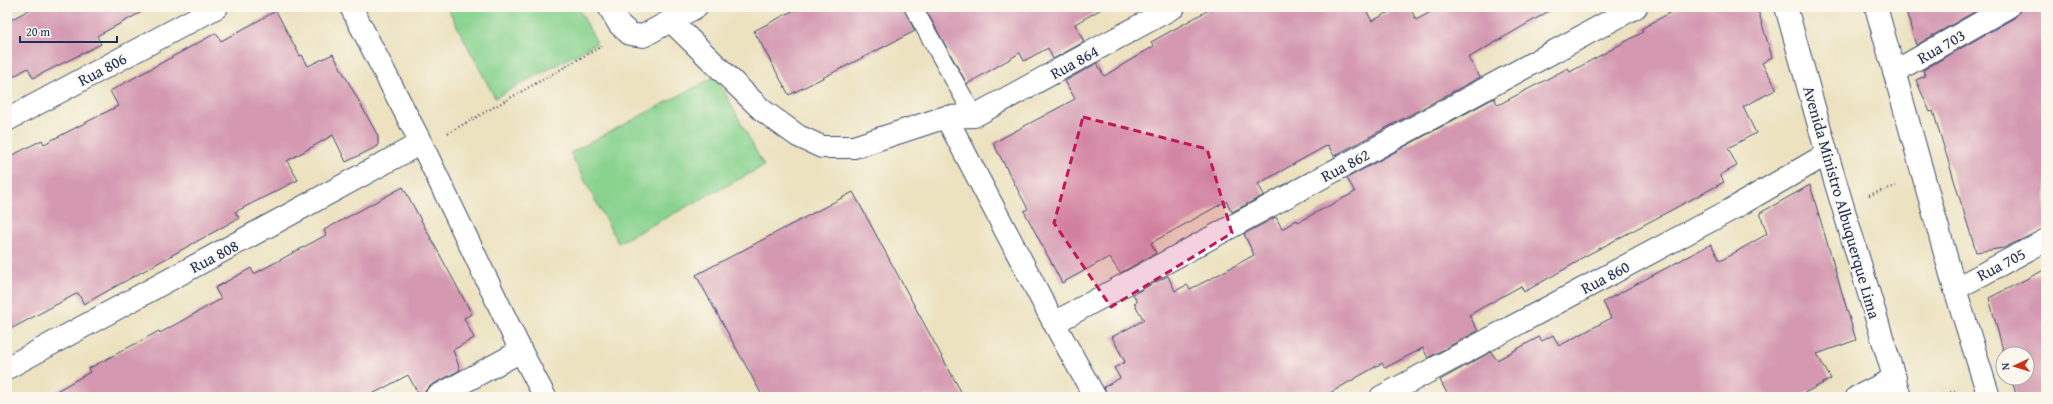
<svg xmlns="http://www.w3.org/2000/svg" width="2053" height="404" font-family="'Gentium Book Plus',serif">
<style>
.green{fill:#89d38f;stroke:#528176}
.building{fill:#d499b1}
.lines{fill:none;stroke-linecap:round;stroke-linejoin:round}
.service-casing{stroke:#3a4a6d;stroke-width:19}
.minor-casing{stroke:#3a4a6d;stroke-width:24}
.tertiary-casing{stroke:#3a4a6d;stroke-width:24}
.path{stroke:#3a4a6d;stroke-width:2.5;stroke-dasharray:1 3;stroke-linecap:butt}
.service{stroke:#fff;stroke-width:17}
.minor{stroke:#fff;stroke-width:22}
.tertiary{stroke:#fff;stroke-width:22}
.marked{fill:#c2185b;fill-opacity:0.2;stroke:#c2185b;stroke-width:3;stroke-dasharray:8 5;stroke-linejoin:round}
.labels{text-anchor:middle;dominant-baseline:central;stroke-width:3.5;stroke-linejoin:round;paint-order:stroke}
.street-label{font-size:16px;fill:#1b2f5e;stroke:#fbf7ec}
</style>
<rect width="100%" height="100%" fill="#fbf7ec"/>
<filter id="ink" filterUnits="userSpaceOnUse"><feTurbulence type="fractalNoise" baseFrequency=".025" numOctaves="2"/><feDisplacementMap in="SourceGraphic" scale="8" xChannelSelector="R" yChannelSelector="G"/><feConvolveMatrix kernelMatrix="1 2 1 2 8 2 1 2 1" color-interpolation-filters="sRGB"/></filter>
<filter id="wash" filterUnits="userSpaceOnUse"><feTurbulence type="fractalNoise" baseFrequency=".012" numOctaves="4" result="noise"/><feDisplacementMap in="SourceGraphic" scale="16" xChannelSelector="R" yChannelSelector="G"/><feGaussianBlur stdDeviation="0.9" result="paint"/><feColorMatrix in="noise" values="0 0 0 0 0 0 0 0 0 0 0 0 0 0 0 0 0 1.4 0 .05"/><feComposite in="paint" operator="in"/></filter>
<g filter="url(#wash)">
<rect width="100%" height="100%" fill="#ece2c0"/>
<path class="green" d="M447,7H578L597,43L495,98Z
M716,76L764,166L618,243L570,153Z"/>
<g id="blocks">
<path class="building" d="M34,7H151L97,36L101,44L33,78L28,68L7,80V22Z
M800,7H903L915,31L789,95L754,31Z
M924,7H1105L1075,24L1084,42L1053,59L1048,48L1024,61L1020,53L967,84Z
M1214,7H1364L1372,21L1398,7H1410L1416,20L1440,7H1556L1468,58L1480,77L1334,156L1328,145L1258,184L1264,195L1232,212L1226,201L1223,203L1151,243L1156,253L1120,273L1109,257L1062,283L1024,211L1028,209L993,143L1075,99L1065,81L1097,63L1104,76L1154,46L1151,42Z
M1680,7H1757L1772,57L1762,63L1777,89L1743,107L1756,133L1728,148L1737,166L1720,175L1724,182L1578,260L1579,261L1524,292L1521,286L1469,315L1478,331L1428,358L1423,348L1385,368L1382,363L1323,397H1107L1104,387L1120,378L1114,368L1125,362L1112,337L1144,320L1134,303L1137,302L1133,294L1168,276L1175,291L1187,285L1190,289L1214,277L1254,255L1244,234L1276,217L1282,229L1297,220L1298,222L1355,192L1347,178L1494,98L1498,105L1568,68L1570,72L1643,32L1641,29Z
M1905,7H1983L1916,45Z
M2020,7H2046V228L2004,248L1976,252L1933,111L1930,112L1916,80L1925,76L1923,70L2014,18L2019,13Z
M276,11L300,56L302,55L308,66L333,54L378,136V146L346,162L333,135L287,161L298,180L235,212L239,218L84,304L78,293L7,331V158L42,140L44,144L118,106L110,91L216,33L221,41Z
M1810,185L1856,340L1817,354L1831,379L1797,397H1449L1440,380L1491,352L1497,360L1539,337L1542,341L1553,335L1559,346L1611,318L1603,302L1711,244L1720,261L1767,234L1760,213Z
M403,187L472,314L464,318L474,338L453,350L460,370L430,386L425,391L424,397H420L408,375L367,397H46L90,372L88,369L159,331L160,333L221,299L215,288L251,268L254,274L326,235L324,230Z
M853,192L941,355L964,397H763L696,275Z
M2046,269V397H2017L2011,378H2027V354H2004L1989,298Z"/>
</g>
</g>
<g filter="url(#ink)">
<use href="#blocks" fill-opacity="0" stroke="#3a4a6d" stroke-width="1"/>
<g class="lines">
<g class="service-casing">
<path id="service" d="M913,7L974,116"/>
</g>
<g class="minor-casing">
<path id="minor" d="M351,7L421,143L521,351L545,397
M609,7L619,24L630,34L643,36L696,7
M671,21L762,110L798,136L822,147H854L946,117L974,116L1174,7
M1894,72L2008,7
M946,117L1054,323L1095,397
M7,120L217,7
M1955,289L2046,240
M1054,323L1636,7
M7,368L421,143
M436,397L521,351
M1381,397L1734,208L1827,154
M1857,397L1895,378"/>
</g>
<g class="tertiary-casing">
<path id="tertiary" d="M1786,7L1827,154L1900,397
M1876,7L1955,289L1989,397"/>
</g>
<path class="path" d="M448,133L602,46
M1869,195L1896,186
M1935,397L1958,390"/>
<use href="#service" class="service"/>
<use href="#minor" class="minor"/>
<use href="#tertiary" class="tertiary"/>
</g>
</g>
<path class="marked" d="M1083,117L1207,149L1232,233L1111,307L1054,223Z"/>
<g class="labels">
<g class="street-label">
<text transform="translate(1941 46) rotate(-30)">Rua 703</text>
<text transform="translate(1074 62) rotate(-29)">Rua 864</text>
<text transform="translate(102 69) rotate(-28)">Rua 806</text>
<text transform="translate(1345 165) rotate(-28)">Rua 862</text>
<text transform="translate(1842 202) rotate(74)">Avenida Ministro Albuquerque Lima</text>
<text transform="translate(214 256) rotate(-28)">Rua 808</text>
<text transform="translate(2001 264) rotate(-28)">Rua 705</text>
<text transform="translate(1605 277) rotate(-28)">Rua 860</text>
</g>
</g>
<rect width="2053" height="404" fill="none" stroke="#fbf7ec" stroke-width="24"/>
<g transform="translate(2015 366) rotate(266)"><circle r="19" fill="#fbf7ec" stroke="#a1a7b3"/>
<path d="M0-3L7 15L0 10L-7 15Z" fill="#c8321e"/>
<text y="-6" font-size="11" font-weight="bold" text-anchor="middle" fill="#1b2f5e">N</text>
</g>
<path d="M20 36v6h97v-6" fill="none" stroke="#1b2f5e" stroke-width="2"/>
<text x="26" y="36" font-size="12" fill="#1b2f5e" stroke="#fbf7ec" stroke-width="3" paint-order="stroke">20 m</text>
</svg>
